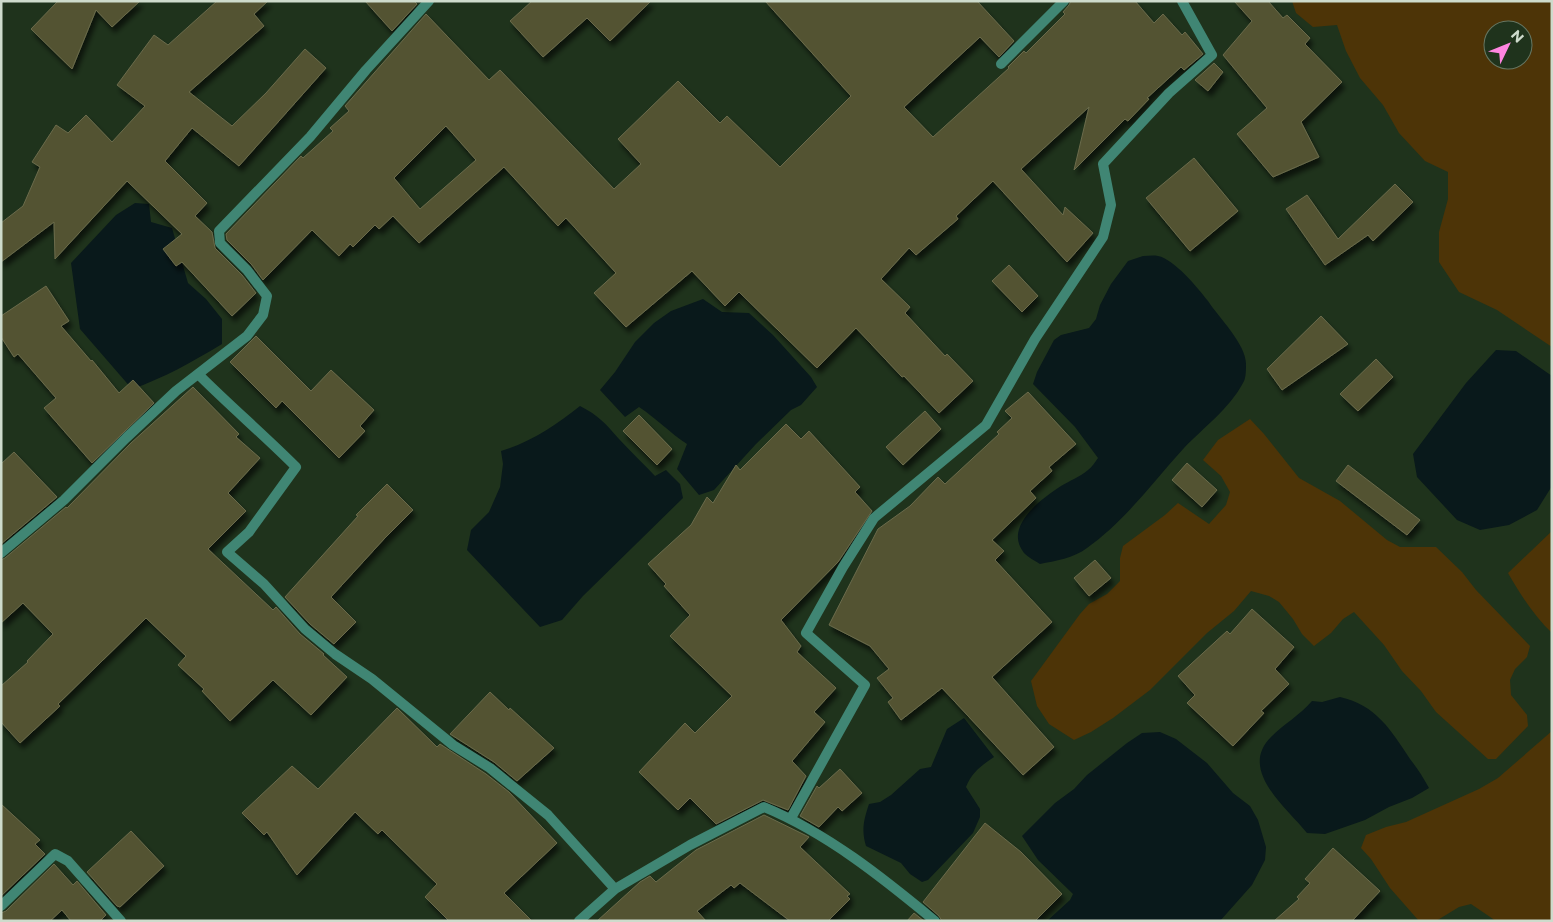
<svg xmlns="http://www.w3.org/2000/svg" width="1553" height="922" font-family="Montserrat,sans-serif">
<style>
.green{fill:#4d3407;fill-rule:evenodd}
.water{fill:#09191b}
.building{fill:#525333;stroke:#6b6b4b;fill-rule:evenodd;filter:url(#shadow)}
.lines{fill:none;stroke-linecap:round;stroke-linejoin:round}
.minor{stroke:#408674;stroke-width:10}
</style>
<defs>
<filter id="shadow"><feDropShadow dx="3" dy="5.5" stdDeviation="2.5" flood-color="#0009"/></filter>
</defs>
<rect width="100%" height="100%" fill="#1f331c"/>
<path class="green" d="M1292,1H1552V347L1497,310L1459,292L1439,262V232L1448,199V172L1425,161L1399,133L1383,105L1360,78L1346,51L1337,25L1313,27L1296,13ZM1493,30H1523V60H1493Z
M1250,419L1264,434L1299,478L1340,501L1387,540L1400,547H1436L1462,572L1476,590L1530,646L1527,657L1515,669L1510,680L1511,695L1527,715L1528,726L1496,759H1488L1436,712L1421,691L1402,671L1384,645L1354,612L1343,619L1331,633L1314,646L1302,634L1293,619L1279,602L1269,596L1251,591L1234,611L1207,633L1150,690L1113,718L1091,732L1074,740L1049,724L1037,706L1031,681L1080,614L1089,604L1107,594L1120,581V558L1123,546L1165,515L1178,503L1209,524L1226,505L1230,492L1221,476L1203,460L1218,440Z
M1552,531V633C1534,616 1520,594 1508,573Z
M1552,731V921H1496L1471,904L1459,907L1436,921H1419L1390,888L1371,859L1361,848L1366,835L1386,827L1406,822L1479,789L1498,778Z"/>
<path class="water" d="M135,203L149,204L151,222L172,228L188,283L206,299L222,319V344C192,362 164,378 132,389L80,329L71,263L116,215Z
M1143,256C1148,256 1153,255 1158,256C1174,259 1198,288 1208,301C1219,318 1247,345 1246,365C1246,370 1246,379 1243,383C1229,409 1204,427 1184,448C1153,482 1125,521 1087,548C1074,558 1055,561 1040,564C1035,561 1028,557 1024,553C1003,527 1041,499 1061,486C1069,481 1080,477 1088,470C1092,467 1095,462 1098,458L1075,427L1033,384L1037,372L1054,340L1061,335L1089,328L1096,319L1100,305L1111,284L1128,261Z
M703,299L722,312L749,313L773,335L811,377L817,387L801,405L791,410L756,444L714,490L699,495L677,469L687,444C670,433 656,418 639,407L625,417L600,390L615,372L635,342L654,323L671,311Z
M1496,350L1516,351L1552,376V486L1537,510L1509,525L1480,530L1457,520L1417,477L1413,454L1466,383Z
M580,406C598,415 606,424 619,439C630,451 643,463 655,476L666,470L680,484L683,498L583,596L562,620L540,627L467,550L471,530L489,512L500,487L503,464L501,451C531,442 556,425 580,406Z
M1340,697C1376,705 1391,730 1410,759C1417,768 1423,777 1429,788L1412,798L1389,807L1365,820L1325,834L1307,833C1286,807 1238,770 1271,737C1284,724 1300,715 1312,701L1322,702Z
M964,718L994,757C982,765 972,772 966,787L980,809V817L973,833L928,880L922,882L910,874L901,863L866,846C861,830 864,819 869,804L880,802L891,795L920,769L931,767L947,729Z
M1160,732L1176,739L1207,763L1233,793L1250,806L1258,820L1266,847L1265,860L1252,885L1220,921H1047L1070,900L1073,894L1038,860L1022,836L1055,803L1074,789L1087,775L1127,743L1142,733Z"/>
<path class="building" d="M58,1H140L112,27L96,10L72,69L31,29Z
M217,1H268L254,14L264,26L189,92L232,126L266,93L305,49L326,68L239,166L192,128L165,161L207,203L195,216L212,232L215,248L242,275L256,293L232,316L182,262L176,266L163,249L182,234L127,181L55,259L54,222L1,262V223L23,206L40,167L32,162L56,125L68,133L86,115L112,142L145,106L117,85L154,35L168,45Z
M365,1H414L417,4L392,31Z
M532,1H651L610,41L587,18L543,57L510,21Z
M765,1H977L1014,41L999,57L980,37L904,107L933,137L1009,68L1008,67L1024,51L1026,53L1065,14L1063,12L1069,5L1071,1H1135L1154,23L1163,14L1182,35L1185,32L1203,54L1184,70L1181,67L1147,98L1149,99L1128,121L1125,119L1074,170L1089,107L1021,169L1063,215L1065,207L1093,233L1067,262L993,181L956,216L958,219L916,255L909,248L881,279L910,307L905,313L945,356L947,354L973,381L939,413L904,376L902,377L856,328L817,368L739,292L725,306L692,271L626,327L594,293L616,273L566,218L558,226L504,167L419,243L393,216L379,229L375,225L353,247L350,244L339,256L312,230L263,280L252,265L227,240L226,234L301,156L303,158L333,131L330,128L349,111L345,106L426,14L489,80L500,70L614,189L641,164L618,139L678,81L720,123L727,116L780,167L851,96ZM446,126L476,160L420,209L394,178Z
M1234,1H1268L1283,18L1287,15L1310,38L1305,44L1342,82L1301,122L1319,157L1273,177L1237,134L1267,108L1223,55L1252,21Z
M1214,63L1223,72L1208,91L1195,80Z
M1194,158L1238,211L1190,251L1146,198Z
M1395,184L1413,202L1373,241L1368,235L1325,265L1286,209L1307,195L1338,239Z
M1009,265L1038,296L1022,312L992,281Z
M46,286L69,321L61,326L91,361L92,360L119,393L133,380L154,403L92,463L44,408L56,398L18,354L14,357L1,337V316Z
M1321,316L1348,344L1282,390L1267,369Z
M256,336L311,391L331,370L374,410L360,426L365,431L339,458L282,401L276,408L230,362Z
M1376,359L1393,377L1358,411L1340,394Z
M193,387L239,434L236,437L260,458L228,493L246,511L208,549L273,610L276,607L300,634L324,654L323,655L347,677L311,715L273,680L230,721L202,691L204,689L178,665L186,656L146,618L58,704L60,706L20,743L1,722V686L28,662L27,661L53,634L23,603L1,623V560L5,558L66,507L67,508L131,443Z
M1028,392L1076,444L1049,467L1052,471L1030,491L1036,498L992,540L1004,551L995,560L1052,622L992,677L1054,747L1023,775L942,688L901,720L888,702L893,698L877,678L889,669L870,646L829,625L878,529L910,506L938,477L945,484L999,434L997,432L1012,418L1005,411Z
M925,411L941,429L903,465L886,447Z
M639,415L672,449L657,465L623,431Z
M786,424L801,439L809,431L860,487L855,492L872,511L838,562L781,620L801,646L797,652L836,688L814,712L825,722L792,761L806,776L788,810L763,800L716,824L690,798L678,810L639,772L685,723L695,733L732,696L670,636L690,615L664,586L666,584L648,564L691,525L707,497L713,503L736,465L740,470Z
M14,452L57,497L1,544V464Z
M1187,463L1217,490L1202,507L1172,480Z
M1348,465L1420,520L1407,535L1336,481Z
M387,484L413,510L384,539L331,597L356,622L334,644L310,624L285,597L358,516L356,515Z
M1095,560L1111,578L1089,596L1074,578Z
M1252,609L1294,647L1275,669L1289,684L1261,711L1264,713L1233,746L1187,703L1195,695L1178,676L1227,631L1230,634Z
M490,692L509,710L510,708L554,748L517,781L494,762L450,734Z
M397,708L437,747L440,744L486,774L509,792L557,843L504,893L532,921H449L425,897L437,884L382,830L378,834L355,812L297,875L267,832L264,835L242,813L292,766L318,789Z
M840,769L862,793L842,811L838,807L819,827L800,816L817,786L819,788Z
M1,804L40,840L35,844L45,854L1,896Z
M764,815L809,837L800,847L850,894L847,896L850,899L828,921H790L740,883L734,888L731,885L697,911L706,921H597L640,882L650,876L656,882L696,850Z
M985,823L1021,852L1062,894L1035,921H942L939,916L923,902Z
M131,831L164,866L120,907L117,906L87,872Z
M1333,848L1380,891L1352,921H1274L1299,899L1297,897L1310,883L1305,879Z
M54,864L73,885L77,881L106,915L100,921H71L62,910L50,921H1V913L6,911Z
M914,913L924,921H907Z"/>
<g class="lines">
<path class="minor" d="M1001,64L1064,1
M198,374C230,406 264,435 296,467L249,532L227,552L264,584L305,629L335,654L372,679L453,745L490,768L548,815L615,889
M1,553L64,500L126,438L176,391L247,336L263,315L267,296L247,270L220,243L219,231L310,137L366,70L429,1
M791,818L865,685L806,633L843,567L874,518L986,425L1035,339L1103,237L1111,205L1103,164L1169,93L1212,55L1182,1
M1,906L55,854L68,861L121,921
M579,921L615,889L690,845L764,807C827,833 883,878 935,921"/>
</g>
<rect width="1553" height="922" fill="none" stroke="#cedbcc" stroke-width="5"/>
<g transform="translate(1508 45) rotate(47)"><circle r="24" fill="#1f331c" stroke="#657662"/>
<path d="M0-4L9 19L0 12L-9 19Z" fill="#fe85e0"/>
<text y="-8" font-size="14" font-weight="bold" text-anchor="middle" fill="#cedbcc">N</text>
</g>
</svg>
